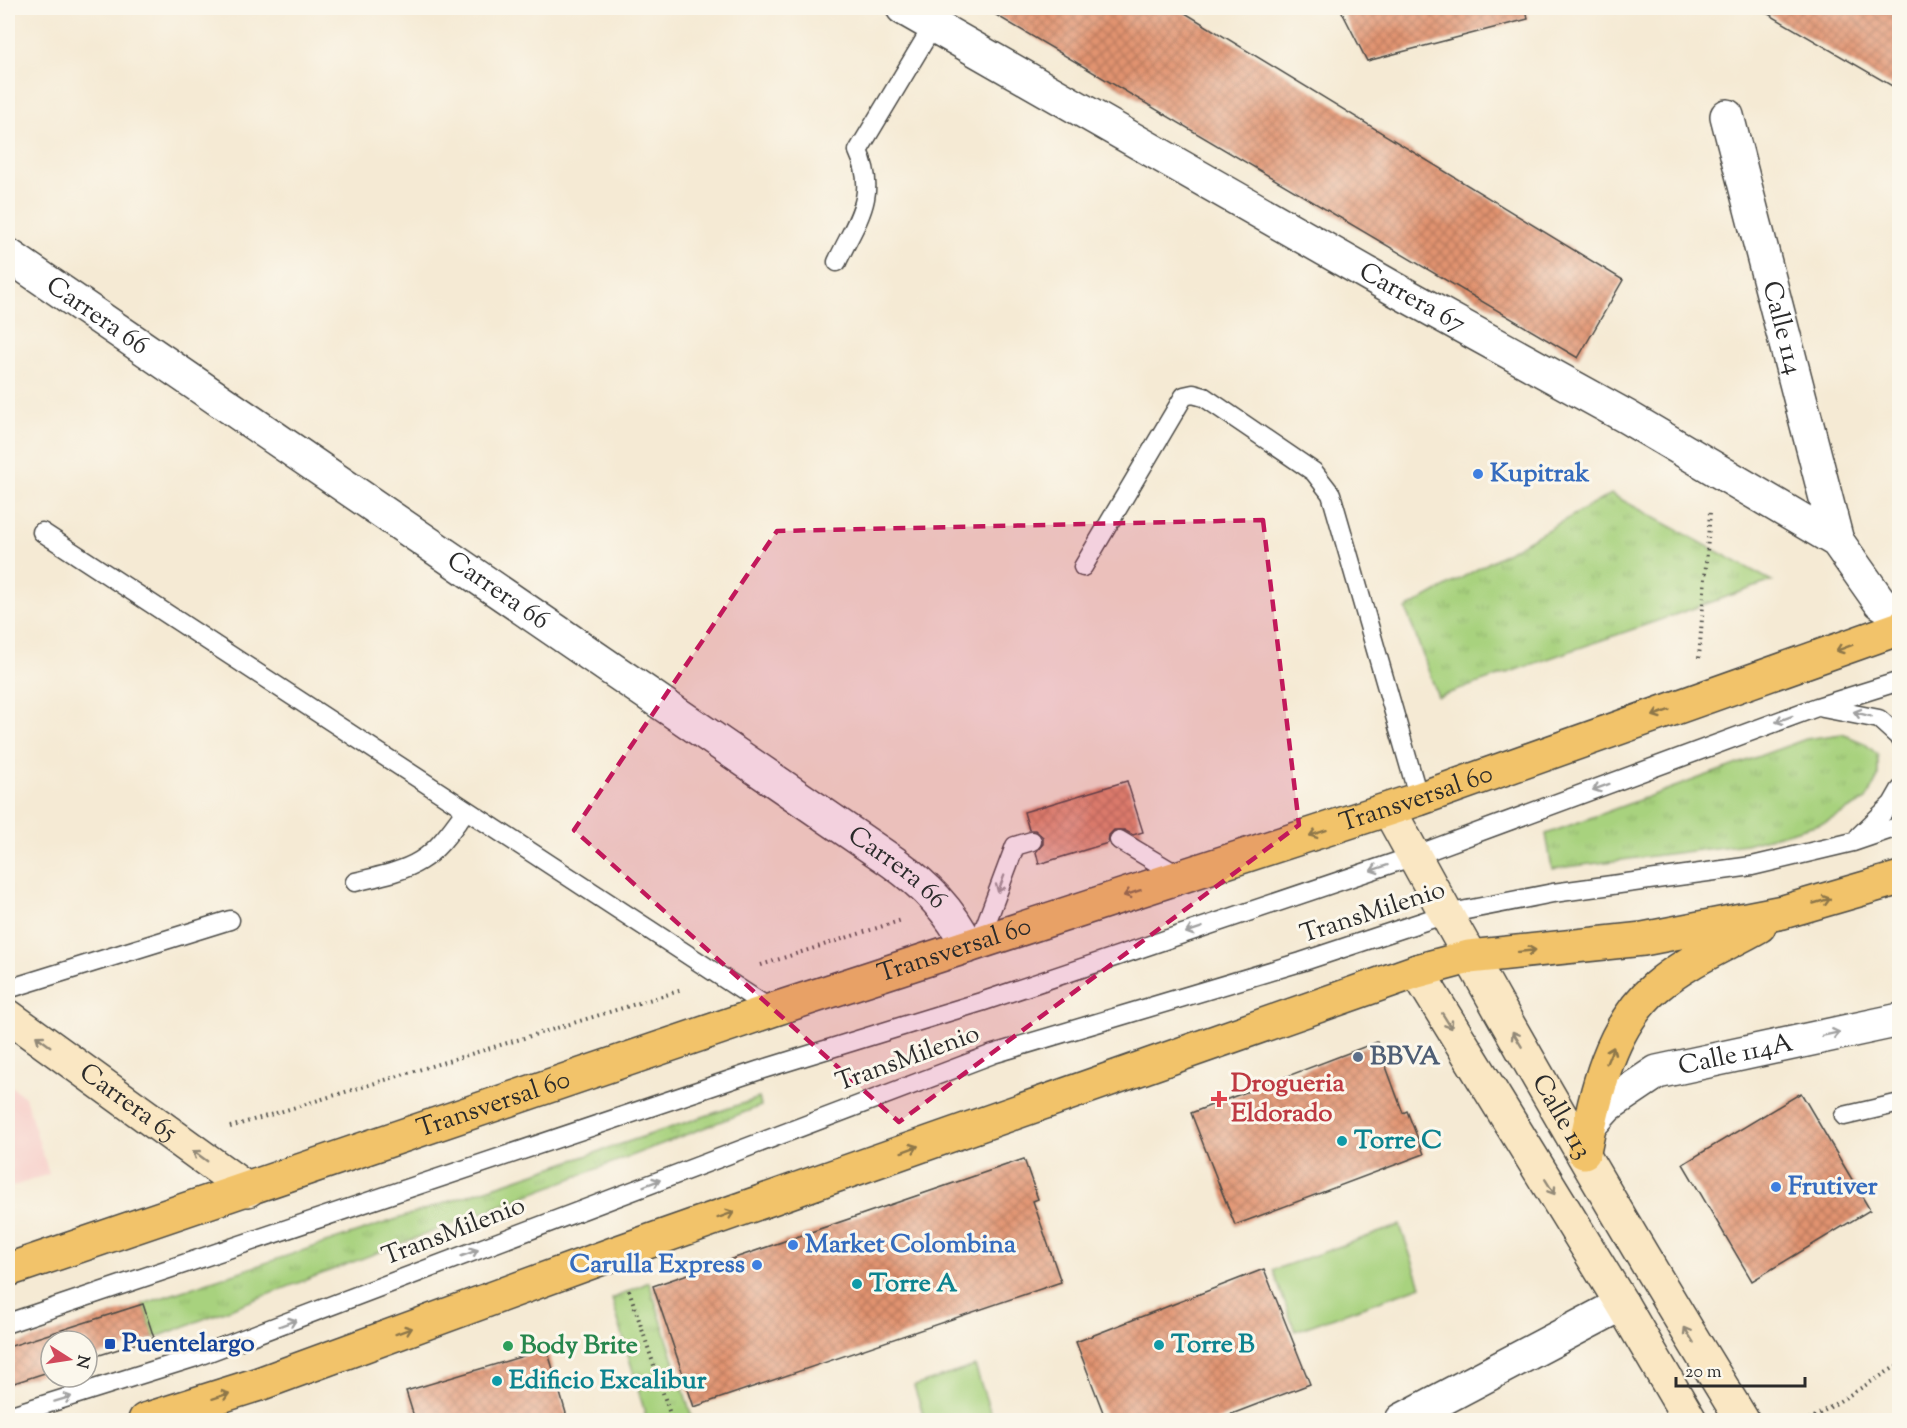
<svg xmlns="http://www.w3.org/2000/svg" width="1907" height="1428" font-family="'Sorts Mill Goudy',serif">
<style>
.built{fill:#f7d0cb}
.grass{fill:url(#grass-tufts);stroke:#6a7e54;stroke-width:1.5}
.garden{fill:#a8d27e;stroke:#6a7e54;stroke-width:1.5}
.building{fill:url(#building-cross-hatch)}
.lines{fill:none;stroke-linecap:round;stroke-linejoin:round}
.lane-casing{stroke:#494844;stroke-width:21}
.street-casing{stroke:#494844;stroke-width:36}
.secondary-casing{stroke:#494844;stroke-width:36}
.primary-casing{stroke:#494844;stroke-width:36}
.path{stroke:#494844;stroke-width:4;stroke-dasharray:1.5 4.5;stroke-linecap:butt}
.lane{stroke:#fff;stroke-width:18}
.street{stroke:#fff;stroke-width:33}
.secondary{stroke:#fae7c3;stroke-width:33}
.primary{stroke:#f2c36a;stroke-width:33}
.oneway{stroke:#8e774a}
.oneway2{stroke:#a0a0a0}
.oneway3{stroke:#928977}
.marked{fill:#c2185b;fill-opacity:0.2;stroke:#c2185b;stroke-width:4.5;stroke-dasharray:12 8;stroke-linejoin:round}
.shop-dot{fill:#3f7fe0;stroke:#fbf7ec;stroke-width:2}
.service-dot{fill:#5c6f8a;stroke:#fbf7ec;stroke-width:2}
.health-dot{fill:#e0444e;stroke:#fbf7ec;stroke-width:2}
.culture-dot{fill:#0f9aa8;stroke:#fbf7ec;stroke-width:2}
.transit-dot{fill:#1a4fb4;stroke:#fbf7ec;stroke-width:2}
.leisure-dot{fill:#2e9e5b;stroke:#fbf7ec;stroke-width:2}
.labels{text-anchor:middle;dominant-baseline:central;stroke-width:6;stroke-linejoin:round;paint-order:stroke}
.street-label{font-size:26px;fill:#2b2b2b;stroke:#fbf7ec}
.shop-label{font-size:26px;font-weight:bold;fill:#366cbe;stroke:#fbf7ec;text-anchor:start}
.service-label{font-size:26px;font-weight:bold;fill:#4e5e75;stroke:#fbf7ec;text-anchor:start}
.health-label{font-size:26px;font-weight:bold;fill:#be3a42;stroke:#fbf7ec;text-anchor:start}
.culture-label{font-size:26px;font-weight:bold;fill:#0d838f;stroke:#fbf7ec;text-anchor:start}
.transit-label{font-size:26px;font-weight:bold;fill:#164399;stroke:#fbf7ec;text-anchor:start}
.leisure-label{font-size:26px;font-weight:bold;fill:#27864d;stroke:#fbf7ec;text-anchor:start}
</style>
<defs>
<pattern id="grass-tufts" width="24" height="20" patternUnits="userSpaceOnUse" patternTransform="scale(1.5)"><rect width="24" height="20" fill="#a8d27e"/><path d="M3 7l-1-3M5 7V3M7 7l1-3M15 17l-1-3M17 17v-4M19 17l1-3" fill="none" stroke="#91b46d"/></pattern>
<pattern id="building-cross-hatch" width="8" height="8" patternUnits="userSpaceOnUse" patternTransform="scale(1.5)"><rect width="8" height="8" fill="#e19370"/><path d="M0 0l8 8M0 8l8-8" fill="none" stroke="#b7785c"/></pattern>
</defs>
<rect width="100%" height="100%" fill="#fbf7ec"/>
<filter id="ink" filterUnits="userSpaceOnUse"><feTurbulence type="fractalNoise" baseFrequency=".0167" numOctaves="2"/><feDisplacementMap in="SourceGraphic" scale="12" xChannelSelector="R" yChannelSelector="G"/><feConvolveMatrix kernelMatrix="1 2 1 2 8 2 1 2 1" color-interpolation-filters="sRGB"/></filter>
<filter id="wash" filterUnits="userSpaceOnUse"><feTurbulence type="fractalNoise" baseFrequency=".008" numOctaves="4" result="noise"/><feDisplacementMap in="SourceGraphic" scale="24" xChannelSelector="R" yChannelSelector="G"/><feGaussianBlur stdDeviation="1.35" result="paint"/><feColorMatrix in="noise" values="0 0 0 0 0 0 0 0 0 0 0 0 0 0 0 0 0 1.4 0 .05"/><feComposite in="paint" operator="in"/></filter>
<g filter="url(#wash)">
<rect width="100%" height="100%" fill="#f5ead4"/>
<path class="built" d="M8,1084L25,1097L49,1174L8,1188Z"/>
<path class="grass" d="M1611,494L1772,581L1438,697L1406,609Z
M1842,734L1864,743L1878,755V777L1866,800L1826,822L1746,844L1552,869L1546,834L1806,739Z
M759,1098L761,1106L154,1338L143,1304Z
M649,1282L693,1420H647L612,1299Z"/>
<path class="garden" d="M1400,1225L1421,1286L1295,1331L1273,1270Z
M975,1366L993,1420H925L914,1386Z"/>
<g id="blocks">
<path class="building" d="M984,8H1177L1623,280L1578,358Z
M1340,8H1526L1528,19L1367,61Z
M1758,8H1899V90Z
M1127,781L1143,832L1133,835L1124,830H1114L1109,835L1108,843L1039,864L1036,852L1043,844V837L1035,830H1029L1024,812Z
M1377,1042L1403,1113L1407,1111L1424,1154L1235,1225L1191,1113Z
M1801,1093L1870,1210L1752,1281L1683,1164Z
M1024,1159L1038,1199L1033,1201L1061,1282L694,1407L653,1286Z
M1264,1269L1310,1384L1216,1420H1106L1076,1342Z
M143,1304L154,1338L87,1359V1341H51V1371L8,1385V1347Z
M547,1349L568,1420H415L406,1391Z"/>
</g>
</g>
<g filter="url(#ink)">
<use href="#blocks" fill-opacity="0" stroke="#494844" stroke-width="1.5"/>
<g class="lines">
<g class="lane-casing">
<path id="lane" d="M837,262C856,221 879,196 858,151L933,26
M42,532L772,1010
M1083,567L1184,396L1193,394L1204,397L1314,472L1331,494L1419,799
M1823,708L1879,719L1900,738
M1859,836L1892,804L1900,790
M1119,840L1181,877
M355,882C419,867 428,864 466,810
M979,942L1015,846L1032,841
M8,989L230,920
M1844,1116L1900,1103
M8,1323L760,1070L981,1002L1414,856L1817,707L1900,681
M8,1416L193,1358L993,1054L1301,962L1446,914L1553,893L1752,866L1853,842L1900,826"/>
</g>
<g class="street-casing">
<g id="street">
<path id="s1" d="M903,8L1393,288L1627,417L1837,541L1880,602L1900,614"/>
<path id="s2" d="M1727,116L1837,541"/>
<path id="s3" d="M8,255L893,862C926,886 950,910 968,946"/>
<path id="s4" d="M1589,1126L1608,1105L1657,1072L1900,1020"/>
<path d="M1402,1420L1622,1304"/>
</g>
</g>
<g class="secondary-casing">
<g id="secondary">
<path id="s5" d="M1389,810C1501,1016 1619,1220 1742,1420"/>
<path d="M1417,971L1622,1304L1690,1420"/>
<path id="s6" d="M8,1016L248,1190"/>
</g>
</g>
<g class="primary-casing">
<g id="primary">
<path d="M1584,1152C1596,1094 1609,1027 1656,987C1686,961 1726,945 1759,926"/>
<path id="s7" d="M8,1270L772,1010L1419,799L1900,628"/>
<path d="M145,1420L259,1384L616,1253L1417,971L1469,957L1643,939L1783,912L1900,878"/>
</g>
</g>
<path class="path" d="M1699,658L1710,512
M761,965L902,920
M230,1127L682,990
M629,1290L672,1420
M1809,1420L1900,1364"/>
<use href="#lane" class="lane"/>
<use href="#street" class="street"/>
<use href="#secondary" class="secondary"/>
<use href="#primary" class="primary"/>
</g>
<defs><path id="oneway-shaft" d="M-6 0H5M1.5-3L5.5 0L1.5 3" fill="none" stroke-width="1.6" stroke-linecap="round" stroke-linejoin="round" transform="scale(1.5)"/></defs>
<g class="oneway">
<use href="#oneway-shaft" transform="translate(1844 648) rotate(160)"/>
<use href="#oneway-shaft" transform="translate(1661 713) rotate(160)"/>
<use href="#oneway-shaft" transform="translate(1318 833) rotate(162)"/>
<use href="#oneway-shaft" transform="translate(1132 893) rotate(162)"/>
<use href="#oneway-shaft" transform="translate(1822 901) rotate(-16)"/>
<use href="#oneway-shaft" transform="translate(1527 951) rotate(-6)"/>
<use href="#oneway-shaft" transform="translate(1610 1055) rotate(-67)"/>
<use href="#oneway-shaft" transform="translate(910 1149) rotate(-20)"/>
<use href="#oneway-shaft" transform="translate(726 1215) rotate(-20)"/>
<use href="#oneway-shaft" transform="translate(404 1331) rotate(-20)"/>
<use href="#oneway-shaft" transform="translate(221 1396) rotate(-18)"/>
</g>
<g class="oneway2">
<use href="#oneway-shaft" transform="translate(1862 714) rotate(-165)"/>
<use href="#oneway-shaft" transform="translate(1784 719) rotate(160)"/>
<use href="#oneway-shaft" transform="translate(1601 787) rotate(160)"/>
<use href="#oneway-shaft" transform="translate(1379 868) rotate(162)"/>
<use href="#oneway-shaft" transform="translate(1001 884) rotate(111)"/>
<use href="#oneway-shaft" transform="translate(1194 930) rotate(161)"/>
<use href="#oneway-shaft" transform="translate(1831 1034) rotate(-12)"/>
<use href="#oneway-shaft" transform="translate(652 1183) rotate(-21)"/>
<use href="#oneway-shaft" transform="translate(470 1253) rotate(-21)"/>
<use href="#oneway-shaft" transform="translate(288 1323) rotate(-20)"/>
<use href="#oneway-shaft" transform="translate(63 1399) rotate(-17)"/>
</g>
<g class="oneway3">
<use href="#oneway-shaft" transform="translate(1447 1021) rotate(58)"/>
<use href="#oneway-shaft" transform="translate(1517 1039) rotate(-121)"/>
<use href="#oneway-shaft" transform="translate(43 1041) rotate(-144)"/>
<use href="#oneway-shaft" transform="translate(200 1156) rotate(-144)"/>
<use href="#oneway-shaft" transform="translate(1550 1187) rotate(58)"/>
<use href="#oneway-shaft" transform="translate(1689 1335) rotate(-121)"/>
</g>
</g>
<path class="marked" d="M1263,520L1299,825L899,1122L574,830L777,531Z"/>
<g class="shop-dot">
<circle cx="1478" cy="474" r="6"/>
<circle cx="1776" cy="1187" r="6"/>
<circle cx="793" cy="1245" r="6"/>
<circle cx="757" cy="1265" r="6"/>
</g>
<circle class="service-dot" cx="1358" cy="1057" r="6"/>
<path class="health-dot" d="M1216 1090h6v6h6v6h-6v6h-6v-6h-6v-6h6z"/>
<g class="culture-dot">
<circle cx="1342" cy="1141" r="6"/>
<circle cx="857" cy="1284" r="6"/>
<circle cx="1159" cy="1345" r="6"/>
<circle cx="497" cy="1381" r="6"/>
</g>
<rect class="transit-dot" x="104" y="1338" width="12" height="12" rx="3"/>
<circle class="leisure-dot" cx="508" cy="1346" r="6"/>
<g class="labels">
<g class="street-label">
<text stroke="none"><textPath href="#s1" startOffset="586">Carrera 67</textPath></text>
<text stroke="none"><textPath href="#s3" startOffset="108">Carrera 66</textPath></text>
<text stroke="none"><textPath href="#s2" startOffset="219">Calle 114</textPath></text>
<text stroke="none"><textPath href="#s3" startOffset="594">Carrera 66</textPath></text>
<text stroke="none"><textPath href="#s7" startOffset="1485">Transversal 60</textPath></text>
<text stroke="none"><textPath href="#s3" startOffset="1080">Carrera 66</textPath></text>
<text transform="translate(1373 913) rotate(-18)">TransMilenio</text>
<text stroke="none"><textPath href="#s7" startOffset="999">Transversal 60</textPath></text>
<text stroke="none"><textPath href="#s4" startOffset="168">Calle 114A</textPath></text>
<text transform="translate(908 1059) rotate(-20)">TransMilenio</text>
<text stroke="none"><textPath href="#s6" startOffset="148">Carrera 65</textPath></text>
<text stroke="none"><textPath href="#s7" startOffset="513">Transversal 60</textPath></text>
<text stroke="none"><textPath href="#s5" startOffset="352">Calle 113</textPath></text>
<text transform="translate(454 1232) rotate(-21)">TransMilenio</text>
</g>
<g class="shop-label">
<text x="1490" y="474">Kupitrak</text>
<text x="1788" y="1187">Frutiver</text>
<text x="805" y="1245">Market Colombina</text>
<text x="745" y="1265" text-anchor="end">Carulla Express</text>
</g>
<g class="service-label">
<text x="1370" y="1057">BBVA</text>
</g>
<g class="health-label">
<text x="1231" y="1084">Drogueria<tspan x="1231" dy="30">Eldorado</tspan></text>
</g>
<g class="culture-label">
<text x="1354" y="1141">Torre C</text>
<text x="869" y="1284">Torre A</text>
<text x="1171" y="1345">Torre B</text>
<text x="509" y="1381">Edificio Excalibur</text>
</g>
<g class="transit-label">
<text x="122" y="1344">Puentelargo</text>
</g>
<g class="leisure-label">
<text x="520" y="1346">Body Brite</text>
</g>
</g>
<rect width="1907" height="1428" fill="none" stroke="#fbf7ec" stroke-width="30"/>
<g transform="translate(69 1359) rotate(102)"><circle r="28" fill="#fbf7ec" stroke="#a8a59f" stroke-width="1.5"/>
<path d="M0-4.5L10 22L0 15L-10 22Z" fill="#d1495b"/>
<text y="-9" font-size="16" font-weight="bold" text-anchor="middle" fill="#2b2b2b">N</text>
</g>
<path d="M1676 1377v9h129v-9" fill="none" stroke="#2b2b2b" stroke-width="3"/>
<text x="1685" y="1377" font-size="18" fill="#2b2b2b" stroke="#fbf7ec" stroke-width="4.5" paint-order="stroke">20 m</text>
</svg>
